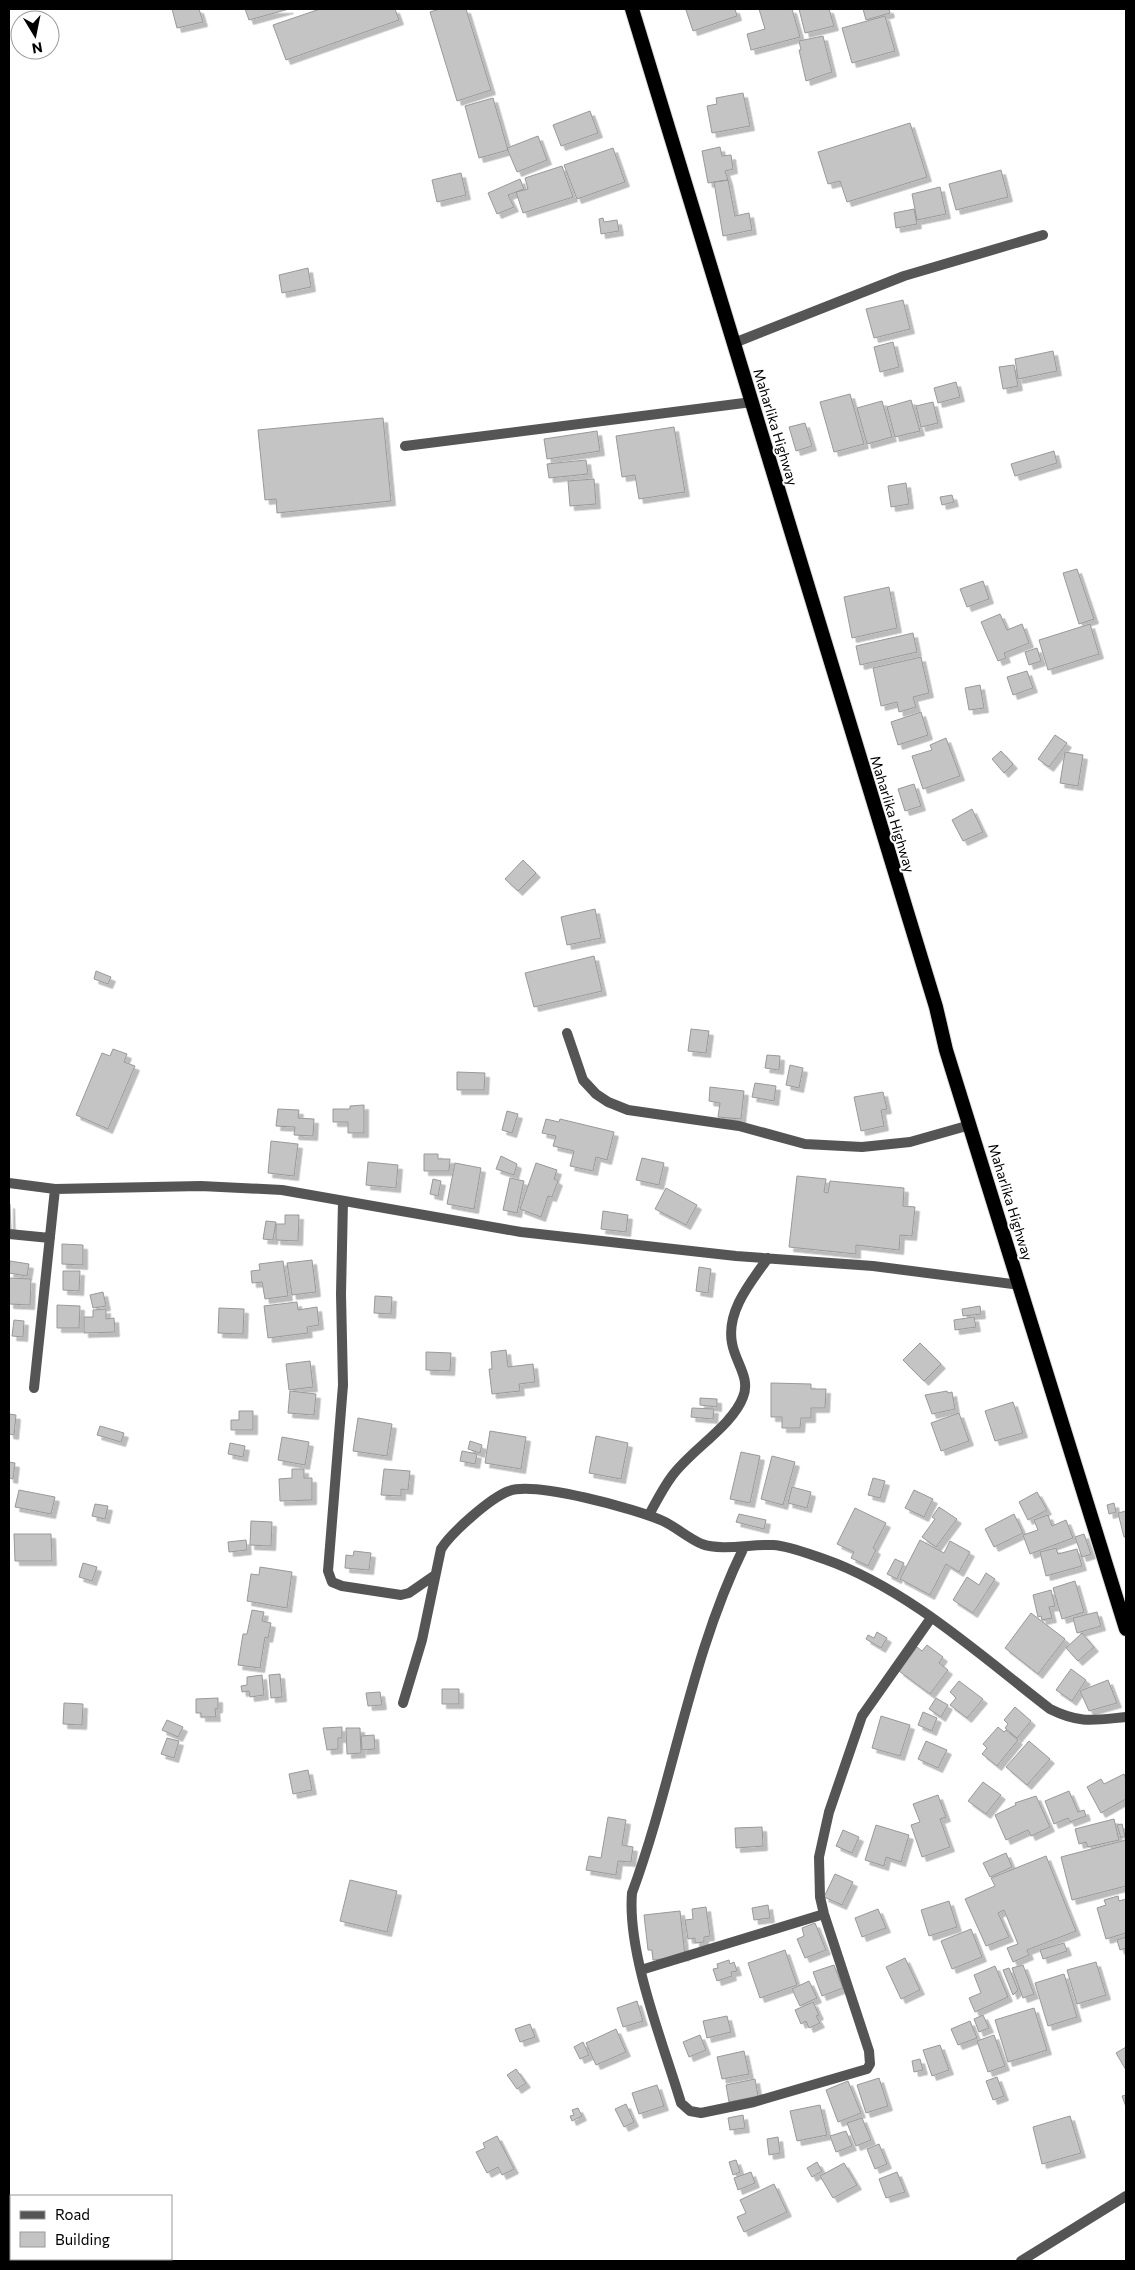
<svg xmlns="http://www.w3.org/2000/svg" width="1135" height="2270" font-family="Commissioner,sans-serif">
<style>
.building{fill:#c4c4c4;stroke:#999;filter:url(#shadow)}
.lines{fill:none;stroke-linecap:round;stroke-linejoin:round}
.trunk-casing{stroke:#dbdbdb;stroke-width:16}
.service{stroke:#555;stroke-width:10}
.minor{stroke:#555;stroke-width:10}
.trunk{stroke:#000;stroke-width:14}
.labels{text-anchor:middle;dominant-baseline:central;stroke-width:4;stroke-linejoin:round;paint-order:stroke}
.street-label{font-size:14px;fill:#000;stroke:#fff}
</style>
<defs>
<filter id="shadow"><feDropShadow dx="4.5" dy="4.5" stdDeviation="0" flood-color="#0004"/></filter>
</defs>
<rect width="100%" height="100%" fill="#fff"/>
<path class="building" d="M172,9H199L203,22L177,28Z
M245,9H289L249,20Z
M320,9H395L399,20L286,60L273,25Z
M440,9H466L491,90L457,101L430,12Z
M689,9H735L737,16L693,31L686,10Z
M759,9H792L800,37L751,50L747,34L765,29Z
M799,9H829L834,26L805,33Z
M863,9H889L890,13L866,20Z
M885,16L895,51L852,63L842,28Z
M823,36L832,72L806,81L799,50H801L799,41Z
M743,93L750,126L712,133L707,106L717,104L716,98Z
M493,98L508,150L479,158L465,106Z
M590,111L598,133L561,146L553,125Z
M910,123L927,177L847,202L840,181L828,184L818,152Z
M538,136L547,160L517,172L507,148Z
M720,147L722,156L731,155L733,169L725,171L728,180L708,183L702,151Z
M613,148L625,182L577,199L564,165Z
M562,166L573,197L523,213L516,192L528,189L525,178Z
M1001,170L1008,197L956,210L949,184Z
M461,173L466,195L437,202L432,180Z
M520,179L524,189L508,195L514,207L497,214L488,193Z
M728,180L735,216L749,213L752,230L723,236L714,182Z
M940,187L946,214L917,220L912,194Z
M914,209L917,224L896,228L894,213Z
M603,218L604,222L617,220L619,231L601,234L599,219Z
M308,268L311,287L282,293L279,275Z
M903,300L910,329L874,338L866,309Z
M893,342L899,367L880,372L874,347Z
M1053,351L1057,371L1018,379L1015,359Z
M1014,365L1018,386L1003,389L999,367Z
M956,382L960,397L938,403L934,388Z
M850,394L864,444L834,452L820,402Z
M911,400L920,431L895,437L887,407Z
M882,401L892,437L867,444L857,408Z
M933,402L938,423L921,427L916,406Z
M383,418L391,501L277,513L276,499L265,500L258,430Z
M805,423L812,446L796,451L789,427Z
M674,427L685,492L639,499L635,475L622,477L616,436Z
M597,431L600,451L547,459L544,439Z
M1054,451L1057,463L1015,476L1011,464Z
M586,460L588,474L549,478L547,464Z
M594,479L596,504L570,506L568,481Z
M906,483L909,504L891,507L888,486Z
M952,495L954,502L942,505L940,497Z
M1077,569L1094,619L1079,624L1063,573Z
M983,581L989,599L967,607L960,589Z
M889,587L897,628L852,638L844,597Z
M1000,614L1007,630L1022,624L1029,643L1004,653L1006,658L998,661L981,622Z
M1090,624L1099,654L1048,670L1039,640Z
M913,633L917,652L860,665L856,646Z
M1037,648L1041,661L1029,665L1025,652Z
M921,657L929,693L913,697L916,707L899,712L897,702L881,706L873,668Z
M1027,671L1033,688L1013,695L1007,677Z
M980,685L984,708L969,710L965,688Z
M921,712L928,735L898,745L891,722Z
M1055,735L1067,743L1049,767L1038,759Z
M946,738L960,776L923,789L912,756L932,750L930,745Z
M1001,751L1013,764L1004,773L992,759Z
M1065,752L1083,755L1078,786L1060,783Z
M914,784L921,806L905,811L898,789Z
M972,809L983,832L963,841L952,820Z
M523,860L536,873L518,891L505,879Z
M595,909L601,938L567,945L561,917Z
M594,956L602,991L534,1007L525,973Z
M96,971L111,977L108,984L94,979Z
M691,1029L709,1031L706,1053L688,1051Z
M113,1049L127,1054L124,1062L135,1066L108,1129L76,1115L102,1053L110,1056Z
M767,1055L780,1056L779,1070L765,1068Z
M790,1065L803,1068L799,1088L786,1085Z
M457,1072L485,1073L484,1090H457Z
M755,1083L776,1086L774,1101L752,1097Z
M710,1087L744,1091L741,1119L718,1117L720,1103L709,1101Z
M883,1092L887,1109L881,1110L884,1126L861,1131L854,1097Z
M364,1105V1133H348V1122H333V1109H350V1106Z
M278,1109L299,1110L298,1118L314,1119L313,1136L294,1135L295,1127L276,1126Z
M507,1111L518,1114L512,1133L502,1130Z
M546,1119L559,1122L560,1119L614,1132L607,1160L596,1157L593,1171L570,1166L574,1151L553,1146L556,1136L542,1133Z
M271,1141L298,1144L294,1176L268,1173Z
M424,1154H438V1159H450L449,1171H424Z
M501,1156L517,1164L514,1175L496,1169Z
M642,1158L664,1163L659,1185L636,1180Z
M368,1162L398,1165L396,1188L366,1185Z
M455,1163L481,1168L474,1209L447,1204Z
M536,1163L557,1170L554,1179L558,1181L552,1197L548,1196L541,1217L520,1209Z
M797,1176L826,1179L824,1192L828,1193L830,1181L904,1188L903,1206L915,1207L912,1236L900,1235L899,1250L856,1245V1254L789,1247Z
M510,1178L524,1181L517,1213L503,1210Z
M433,1179L441,1181L438,1196L430,1194Z
M666,1188L697,1205L686,1225L655,1209Z
M9,1204H10L11,1230H9Z
M603,1211L628,1215L626,1232L601,1229Z
M285,1215H299L298,1241L276,1240V1224H285Z
M266,1221L276,1222L273,1240L263,1239Z
M62,1244L83,1245V1265L62,1264Z
M312,1260L316,1292L292,1295L287,1263Z
M10,1261L29,1264L27,1276L9,1273Z
M283,1261L288,1296L265,1299L262,1282L252,1283L251,1271L260,1270L259,1264Z
M699,1267L711,1269L708,1293L696,1291Z
M63,1271H80L79,1291L63,1290Z
M9,1278L31,1279L30,1305L9,1304Z
M103,1292L106,1306L93,1308L90,1295Z
M375,1296L392,1297L391,1314L374,1313Z
M297,1302L298,1310L317,1307L319,1325L307,1327L308,1333L268,1338L264,1306Z
M57,1305L80,1306L79,1328H57Z
M980,1306L981,1314L963,1316L962,1309Z
M219,1308L244,1309L243,1334L218,1333Z
M106,1309V1319L114,1318L115,1332L84,1333V1317H93V1310Z
M974,1317L976,1327L955,1330L954,1320Z
M14,1320L24,1321L23,1337L12,1336Z
M920,1343L941,1364L924,1381L903,1360Z
M506,1350L508,1367L533,1364L535,1382L519,1384L520,1391L492,1394L489,1369H492L491,1352Z
M426,1352L451,1353L450,1371L426,1370Z
M310,1361L313,1387L289,1390L286,1364Z
M771,1383L811,1384V1389H826L825,1408H811V1418H801L800,1428H782V1417H771Z
M290,1391L316,1394L314,1415L288,1413Z
M947,1391L948,1393L952,1392L955,1409L932,1414L925,1395Z
M700,1398L717,1399V1407L700,1405Z
M1013,1402L1023,1433L995,1441L985,1411Z
M692,1408L714,1409L713,1419L691,1417Z
M239,1411H253V1430H231V1420H239Z
M959,1413L969,1441L941,1451L931,1423Z
M9,1414L16,1415L14,1435L9,1434Z
M358,1418L392,1424L387,1456L353,1451Z
M100,1426L124,1433L121,1442L97,1435Z
M490,1431L526,1437L521,1469L485,1463Z
M596,1436L628,1443L621,1479L589,1473Z
M282,1437L309,1442L305,1465L278,1460Z
M470,1441L482,1445L480,1453L468,1449Z
M230,1443L245,1446L243,1457L228,1454Z
M462,1451L477,1454L475,1464L460,1461Z
M741,1452L760,1456L750,1503L730,1499Z
M772,1456L795,1462L783,1505L761,1499Z
M9,1462L15,1463L13,1479L9,1478Z
M292,1469H304V1478H312V1500L280,1501L279,1479L292,1478Z
M384,1469L410,1471L408,1490L401,1489V1496L381,1495Z
M873,1478L885,1481L880,1498L868,1495Z
M792,1487L811,1492L807,1508L788,1503Z
M19,1490L55,1497L51,1514L15,1507Z
M914,1490L933,1499L924,1517L905,1508Z
M1037,1492L1047,1510L1028,1520L1019,1502Z
M1114,1503L1116,1512L1109,1514L1107,1505Z
M95,1504L108,1506L105,1519L92,1516Z
M939,1507L957,1519L936,1547L922,1537L935,1519L932,1517Z
M855,1508L886,1523L873,1548L876,1550L868,1566L851,1558L854,1552L837,1544Z
M1126,1511V1537H1124L1118,1513Z
M739,1514L766,1520L764,1529L736,1522Z
M1014,1514L1023,1533L994,1547L985,1529Z
M1048,1515L1052,1526L1066,1520L1073,1538L1030,1554L1023,1535L1038,1530L1034,1520Z
M251,1521L272,1522L271,1546L250,1545Z
M14,1534H51L52,1561H15Z
M1084,1534L1091,1554L1082,1557L1075,1537Z
M246,1540L247,1550L229,1552L228,1542Z
M920,1540L944,1553L950,1541L970,1552L959,1572L946,1564L930,1595L900,1579Z
M1056,1548L1058,1554L1077,1549L1082,1566L1046,1576L1040,1552Z
M354,1551L371,1553L369,1570L345,1568L346,1555L353,1556Z
M895,1559L904,1563L897,1579L887,1574Z
M83,1563L97,1567L92,1581L79,1577Z
M260,1567L292,1572L287,1608L247,1601L251,1574L259,1575Z
M986,1573L995,1579L973,1613L953,1600L967,1577L979,1585Z
M1075,1581L1084,1612L1062,1619L1053,1588Z
M1051,1590L1055,1606L1049,1607L1052,1618L1042,1620L1041,1616L1038,1617L1033,1595Z
M252,1610L264,1612L262,1621L271,1623L268,1638L265,1637L260,1668L238,1665L243,1634H247Z
M1097,1612L1101,1626L1077,1633L1073,1618Z
M1031,1613L1065,1639L1038,1674L1005,1648Z
M877,1632L887,1638L881,1648L866,1639L868,1635L874,1638Z
M1082,1633L1094,1647L1078,1661L1066,1648Z
M927,1645L943,1657L939,1663L948,1670L930,1694L899,1671L917,1647L922,1651Z
M1071,1669L1086,1680L1072,1701L1056,1690Z
M280,1674L282,1697L271,1698L269,1675Z
M262,1675L264,1695L250,1697L249,1691L242,1692L241,1686L247,1685V1677Z
M1108,1680L1117,1703L1089,1711L1080,1691Z
M959,1681L983,1699L967,1718L950,1705L956,1698L950,1692Z
M442,1689H459V1704H442Z
M380,1692L382,1705L368,1706L366,1693Z
M218,1698V1708L215,1709L216,1717H201V1713H196V1699Z
M936,1698L948,1705L941,1717L929,1709Z
M64,1703L83,1704L82,1725L63,1724Z
M1015,1707L1031,1721L1017,1738L1005,1728L1008,1724L1004,1720Z
M923,1712L937,1718L932,1731L918,1725Z
M881,1716L910,1725L900,1756L872,1748Z
M167,1720L183,1727L178,1737L162,1730Z
M342,1727V1738H338V1749L327,1750L323,1728Z
M998,1727L1004,1732L1006,1730L1018,1740L997,1766L982,1754L987,1748L983,1744Z
M346,1728H360L361,1753L347,1754Z
M374,1735L375,1749L362,1750L361,1736Z
M167,1738L179,1741L174,1758L161,1754Z
M926,1741L947,1750L938,1768L918,1759Z
M1029,1741L1050,1759L1027,1785L1006,1767Z
M308,1770L312,1790L293,1794L289,1774Z
M1124,1774L1126,1779V1799L1101,1813L1087,1787L1101,1779L1104,1784Z
M983,1782L1001,1795L986,1814L968,1801Z
M1069,1791L1078,1812L1084,1810L1086,1816L1070,1822L1068,1818L1054,1824L1045,1801Z
M938,1795L946,1817L940,1819L950,1847L922,1857L911,1825L920,1822L913,1804Z
M1036,1796L1050,1827L1031,1836L1028,1830L1006,1840L995,1815L1016,1805L1015,1803Z
M608,1817L626,1820L622,1845L633,1847L631,1862L618,1861L616,1875L586,1870L589,1856L601,1858Z
M1114,1819L1119,1840L1088,1847L1086,1842L1079,1844L1075,1829Z
M1122,1824L1125,1836L1121,1838L1117,1825Z
M876,1825L909,1835L901,1862L886,1857L884,1866L865,1860Z
M762,1827L763,1846L736,1848L735,1828Z
M843,1830L859,1837L852,1853L836,1846Z
M1126,1840V1886L1072,1900L1061,1857Z
M1006,1853L1012,1867L990,1877L983,1863Z
M1046,1856L1076,1931L1027,1950L1029,1955L1013,1962L1007,1948L1018,1944L1004,1910L998,1913L1009,1937L986,1946L965,1899L995,1886L991,1878Z
M835,1874L853,1882L842,1905L824,1897Z
M350,1880L397,1891L387,1932L340,1921Z
M1118,1896L1119,1901L1126,1899V1933L1106,1939L1097,1908L1106,1905L1104,1900Z
M949,1901L957,1927L929,1936L921,1910Z
M768,1905L770,1918L754,1920L752,1908Z
M706,1907L710,1936L704,1937V1942L695,1943V1938L688,1939L685,1920L693,1919L692,1909Z
M878,1909L886,1928L862,1937L855,1918Z
M680,1911L685,1956L653,1960L652,1950H648L644,1915Z
M815,1923L826,1950L805,1958L797,1939L804,1936L802,1928Z
M971,1929L982,1957L952,1969L941,1941Z
M1126,1937V1948L1120,1950L1117,1940Z
M1064,1943L1067,1951L1043,1959L1040,1950Z
M785,1950L797,1985L760,1998L748,1963Z
M905,1958L920,1990L901,1999L886,1967Z
M729,1960L730,1964L734,1962L737,1971L731,1972L732,1976L717,1981L713,1969L718,1968L717,1964Z
M1096,1962L1106,1995L1077,2004L1067,1970Z
M834,1965L843,1988L822,1996L813,1972Z
M1023,1965L1034,1994L1023,1998L1012,1968Z
M995,1966L1008,1997L975,2012L969,1998L981,1993L974,1975Z
M1009,1968L1018,1990L1013,1995L1003,1970Z
M1064,1974L1077,2017L1048,2026L1035,1983Z
M809,1981L817,1998L800,2006L792,1989Z
M637,2001L643,2021L623,2027L617,2008Z
M813,2002L819,2015L816,2016L820,2023L809,2028L806,2021L801,2024L795,2010Z
M1034,2008L1047,2050L1008,2062L995,2020Z
M983,2015L989,2028L979,2032L974,2019Z
M727,2016L731,2032L707,2038L703,2021Z
M970,2021L977,2038L958,2045L951,2029Z
M530,2024L535,2037L520,2042L515,2029Z
M616,2029L626,2052L596,2065L586,2043Z
M700,2035L706,2050L689,2057L683,2042Z
M994,2035L1005,2066L988,2072L977,2041Z
M583,2042L589,2055L580,2059L574,2047Z
M940,2045L949,2070L932,2076L923,2050Z
M1126,2047V2070L1116,2053Z
M744,2051L749,2074L722,2079L717,2057Z
M920,2059L923,2070L914,2072L912,2061Z
M516,2069L526,2083L517,2089L507,2075Z
M997,2077L1004,2096L993,2100L986,2081Z
M879,2078L888,2106L866,2113L857,2085Z
M755,2079L758,2096L729,2102L726,2085Z
M848,2081L861,2113L838,2122L826,2090Z
M657,2085L664,2106L639,2114L632,2093Z
M1126,2095V2107L1122,2096Z
M626,2104L634,2122L624,2127L615,2109Z
M820,2105L827,2135L797,2141L790,2111Z
M578,2108L582,2116L572,2121L570,2116L574,2115L572,2110Z
M743,2115L745,2128L730,2130L728,2118Z
M1070,2116L1081,2153L1042,2164L1033,2127Z
M862,2118L871,2140L856,2146L847,2123Z
M846,2131L852,2146L836,2152L830,2136Z
M497,2136L514,2169L502,2175L498,2167L487,2173L476,2152L485,2148L483,2143Z
M778,2137L780,2153L769,2155L767,2139Z
M879,2144L887,2164L875,2169L867,2149Z
M736,2160L740,2172L733,2175L729,2162Z
M817,2162L822,2171L812,2177L807,2168Z
M844,2163L857,2185L833,2198L820,2176Z
M751,2172L755,2183L738,2190L734,2178Z
M897,2172L905,2192L886,2198L879,2179Z
M774,2184L787,2212L744,2232L737,2217L746,2213L740,2200Z"/>
<g class="lines">
<g class="trunk-casing">
<path id="trunk" d="M632,9L936,1007L946,1050L1126,1629"/>
</g>
<path class="service" d="M405,446L752,402"/>
<path class="minor" d="M734,343L904,276L1043,235
M567,1033L583,1080L596,1094L608,1102L628,1110L739,1126L805,1144L862,1147L910,1142L970,1125
M9,1183L55,1189
M343,1201L341,1294L343,1385L328,1571L332,1582L342,1586L401,1595L409,1593L435,1575
M9,1234L50,1238
M34,1388L55,1189L201,1186L282,1190L521,1232L736,1256L873,1266L1020,1285
M649,1515C656,1502 663,1488 672,1476C690,1451 733,1425 743,1397C751,1378 735,1362 732,1343C726,1311 751,1282 768,1258
M744,1547C690,1657 674,1779 632,1893C627,1954 663,2043 681,2103L690,2111L701,2113L754,2102L867,2069L870,2064L869,2051L824,1914L820,1897L819,1857L829,1812L862,1716L931,1618
M403,1703L422,1640L441,1549C451,1533 490,1498 509,1491C534,1481 637,1509 663,1521C676,1527 688,1538 702,1544C720,1551 753,1544 773,1545C789,1546 809,1554 824,1559C907,1588 981,1656 1050,1709C1080,1724 1094,1720 1126,1717
M641,1970L824,1914
M1021,2261L1126,2196"/>
<use href="#trunk" class="trunk"/>
</g>
<g class="labels">
<g class="street-label">
<text transform="translate(776 427) rotate(73)">Maharlika Highway</text>
<text transform="translate(893 814) rotate(73)">Maharlika Highway</text>
<text transform="translate(1011 1202) rotate(73)">Maharlika Highway</text>
</g>
</g>
<rect width="1135" height="2270" fill="none" stroke="#000000" stroke-width="20"/>
<rect x="10" y="2195" width="162" height="65" fill="#ffffff" stroke="#999999"/>
<rect x="20" y="2211" width="25" height="8" fill="#555555" stroke="#999999"/>
<text x="55" y="2220" font-size="15" fill="#000000">Road</text>
<rect x="20" y="2232" width="25" height="15" fill="#c4c4c4" stroke="#999999"/>
<text x="55" y="2245" font-size="15" fill="#000000">Building</text>
<g transform="translate(35 35) rotate(170)"><circle r="24" fill="#ffffff" stroke="#999999"/>
<path d="M0-4L9 19L0 12L-9 19Z" fill="#000000"/>
<text y="-8" font-size="14" font-weight="bold" text-anchor="middle" fill="#000000">N</text>
</g>
</svg>
